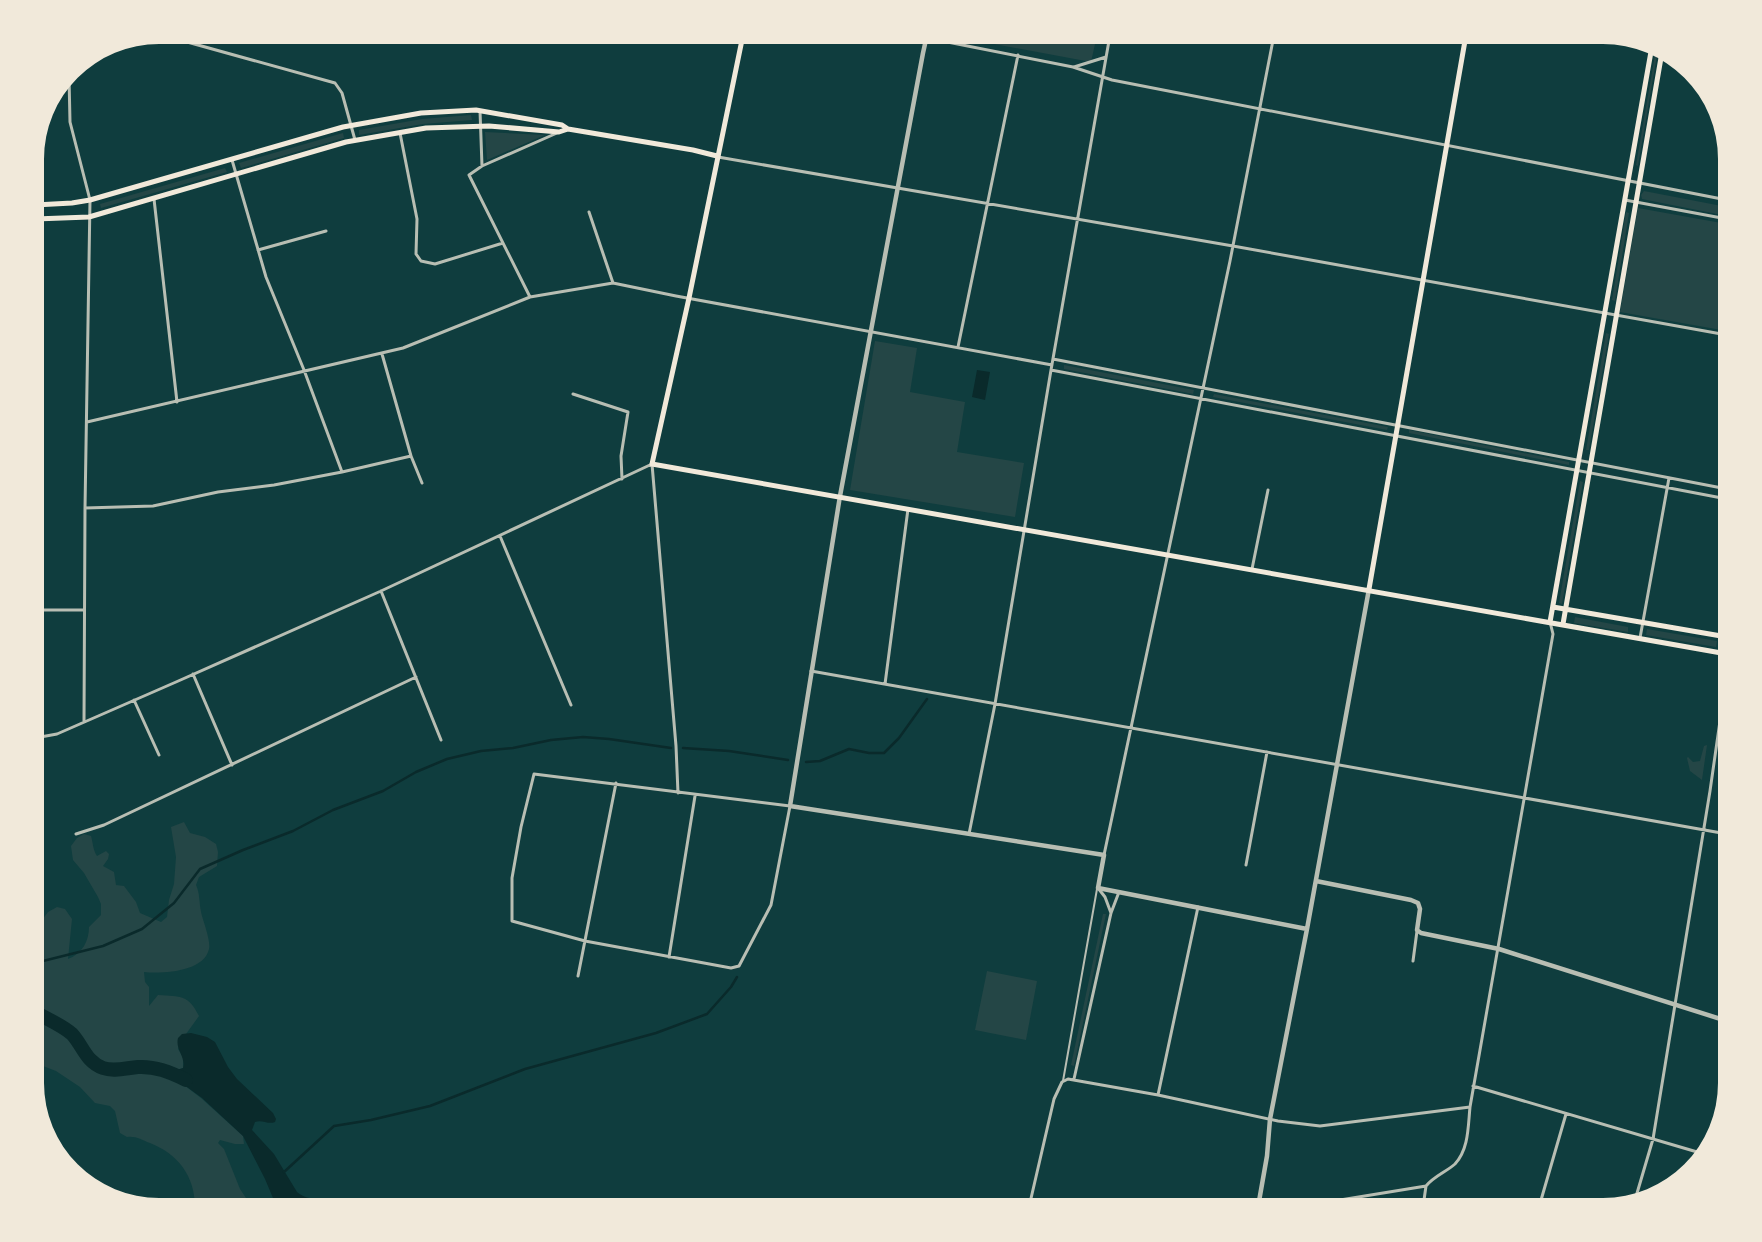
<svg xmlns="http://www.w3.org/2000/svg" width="1762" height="1242" font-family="'IBM Plex Sans',sans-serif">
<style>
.green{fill:#244646}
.water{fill:#0a2a2b}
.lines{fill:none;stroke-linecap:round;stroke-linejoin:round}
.stream{stroke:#0a2a2b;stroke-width:2.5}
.river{stroke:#0a2a2b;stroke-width:14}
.service{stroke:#b8beb3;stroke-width:2}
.minor{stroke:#b8beb3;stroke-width:3}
.tertiary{stroke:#b8beb3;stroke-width:4.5}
.secondary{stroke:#f1e9da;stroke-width:5}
</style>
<rect width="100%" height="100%" fill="#0f3d3e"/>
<path class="green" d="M946,35H1097L1091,62Z
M1656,49L1658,50L1638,166L1636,165Z
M471,115L472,120L423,124L359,135V130L422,119Z
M485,132L545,135L487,160Z
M343,133L344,138L241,168L239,163Z
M225,168L227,172L101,208L100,204Z
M1644,191L1727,207V216L1642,199L1641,195Z
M1638,208L1727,224V331L1620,312Z
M1626,212L1629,213L1615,301L1612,300Z
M1606,333L1609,334L1589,450H1586Z
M875,341L917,348L910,392L965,402L957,452L1024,463L1015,517L850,490Z
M1064,365L1194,390L1193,394L1064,369Z
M1214,394L1388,427L1387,430L1213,397Z
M1409,430L1569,462V465L1409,433Z
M1580,481L1583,482L1562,604L1559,603Z
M1575,617L1628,627V632L1574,623Z
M1647,629L1717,641L1716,647L1646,635Z
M1707,745L1702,780L1690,771L1687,758L1688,757L1693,762L1700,761L1704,746Z
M184,822L190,833L205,837L216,844L218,852L217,866L199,877L196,885C200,894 199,902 201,912C203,921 211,941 209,949C204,972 162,974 144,972L145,982L149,987V1006L158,995C181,997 188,994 199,1016L186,1034H182L178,1049L183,1057V1068L171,1072L180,1082L201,1098L243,1136L244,1144H235L220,1140L218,1143L224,1149L240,1189L252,1207H195C195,1176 178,1154 150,1143C141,1140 137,1136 127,1137L120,1133L115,1111L110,1106L95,1103L80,1087L56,1071L35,1063V1017L38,1019L44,1008L35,1001V929L48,912L57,907L65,909L72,919L68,959C82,954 89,941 89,927L101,915V904L98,897L84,873L73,860L71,846L77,838L84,834L91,836C93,843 93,850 97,856L106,851L109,854L108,859L103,866L114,872L116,885L124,886L136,902L140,913L161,922L167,917L169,900L174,884L176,857L171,827Z
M1103,914H1106L1074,1066L1071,1065Z
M987,971L1037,981L1026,1040L975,1030Z"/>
<path class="water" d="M977,370L990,372L985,400L972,397Z
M191,1033L207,1037L215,1042L228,1067L237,1079L273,1113L276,1119L275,1122C268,1125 262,1119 255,1122L252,1130L274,1154L297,1192C307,1201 320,1197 331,1207H274L273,1198L265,1179L243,1136L202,1098L180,1082L170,1072L183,1068C186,1057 175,1049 178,1038L182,1034Z"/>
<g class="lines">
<path class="stream" d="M683,748L729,751L788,760
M806,762L820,761L849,749L869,753H884L899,738L927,699
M35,965L43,961L103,946L142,929L174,903L200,869L243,850L293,831L333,810L383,791L416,772L447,759L481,751L513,748L551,740L583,737L609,739L671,748
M284,1172L334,1126L371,1120L430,1106L525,1069L656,1033L707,1014L731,987L737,977"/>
<path class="river" d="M35,1012C47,1019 62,1025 72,1034C83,1046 86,1062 103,1068C114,1072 126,1068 138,1067C155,1066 170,1072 186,1080"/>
<path class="service" d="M1063,1081L1097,889"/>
<path class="minor" d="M162,35L335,83L342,93L355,140
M912,35L1073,67L1112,80L1727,200
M1074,67L1106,57
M69,77L70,122L90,200L85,508L84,721
M480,111L482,166
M400,133L417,219L416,254L421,261L435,264L503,243
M718,157L1233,246L1727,335
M232,160L266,277L304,370L342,472
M154,199L177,402
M1625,200L1727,219
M589,212L613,283
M258,250L326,231
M530,297L469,175L482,166L557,133
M958,347L1018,55
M1053,359L1727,489
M1051,370L1727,499
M573,394L628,412L621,456L622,479
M87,422L403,348L530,297L613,283L676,296L1052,365
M411,456L422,483
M85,508L153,506L218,492L274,485L342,472L411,456L382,354
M500,536L571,705
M1252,569L1268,490
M381,591L441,740
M35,610H84
M1727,624L1723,653L1727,664
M1640,638L1669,478
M811,671L1727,834
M193,674L232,765
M885,684L908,509
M134,700L159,755
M35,738L57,734L176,682L381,591L652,464L676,746L678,793
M534,774L790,806L771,905L739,966L731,968L585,941L512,921V878L521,827Z
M76,834L104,825L416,677
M969,834L995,704L1051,370L1110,35
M1104,855L1230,261L1274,35
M1246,865L1267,752
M1098,888L1105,897L1111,913
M669,957L695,796
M1413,961L1417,931
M578,976L616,783
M1074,1079L1111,913L1119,892
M1473,1086L1704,1154
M1158,1095L1198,907
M1426,1186C1434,1176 1446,1172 1455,1164C1469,1149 1468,1126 1470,1107L1553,634L1550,622
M1635,1200L1653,1139L1710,791L1727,672
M1334,1201L1426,1186
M1029,1207L1054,1099L1062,1082L1068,1079L1158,1095L1278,1121L1320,1126L1470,1107
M1423,1207L1426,1186
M1539,1207L1566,1114"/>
<path class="tertiary" d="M927,35L923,53L840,496L790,806L1104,855L1098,888L1307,929
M1316,881L1411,900L1418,903L1420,909L1417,930L1421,933L1499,949L1727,1021
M1258,1207L1267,1156L1270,1119L1307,929L1369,589"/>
<path class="secondary" d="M743,35L689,298L652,464L1727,654
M35,205L72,203L90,200L343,127L421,113L476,110L562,125L568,129
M35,219L89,217L346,142L426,128L489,126L559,132L568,129L693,150L717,156
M1369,589L1466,35
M1553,607L1727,637
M1550,622L1652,46
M1563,624L1662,52"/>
</g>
<path d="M0 0H1762V1242H0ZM159 44H1603A115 115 0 0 1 1718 159V1083A115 115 0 0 1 1603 1198H159A115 115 0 0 1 44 1083V159A115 115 0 0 1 159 44Z" fill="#f1e9da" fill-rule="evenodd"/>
</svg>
